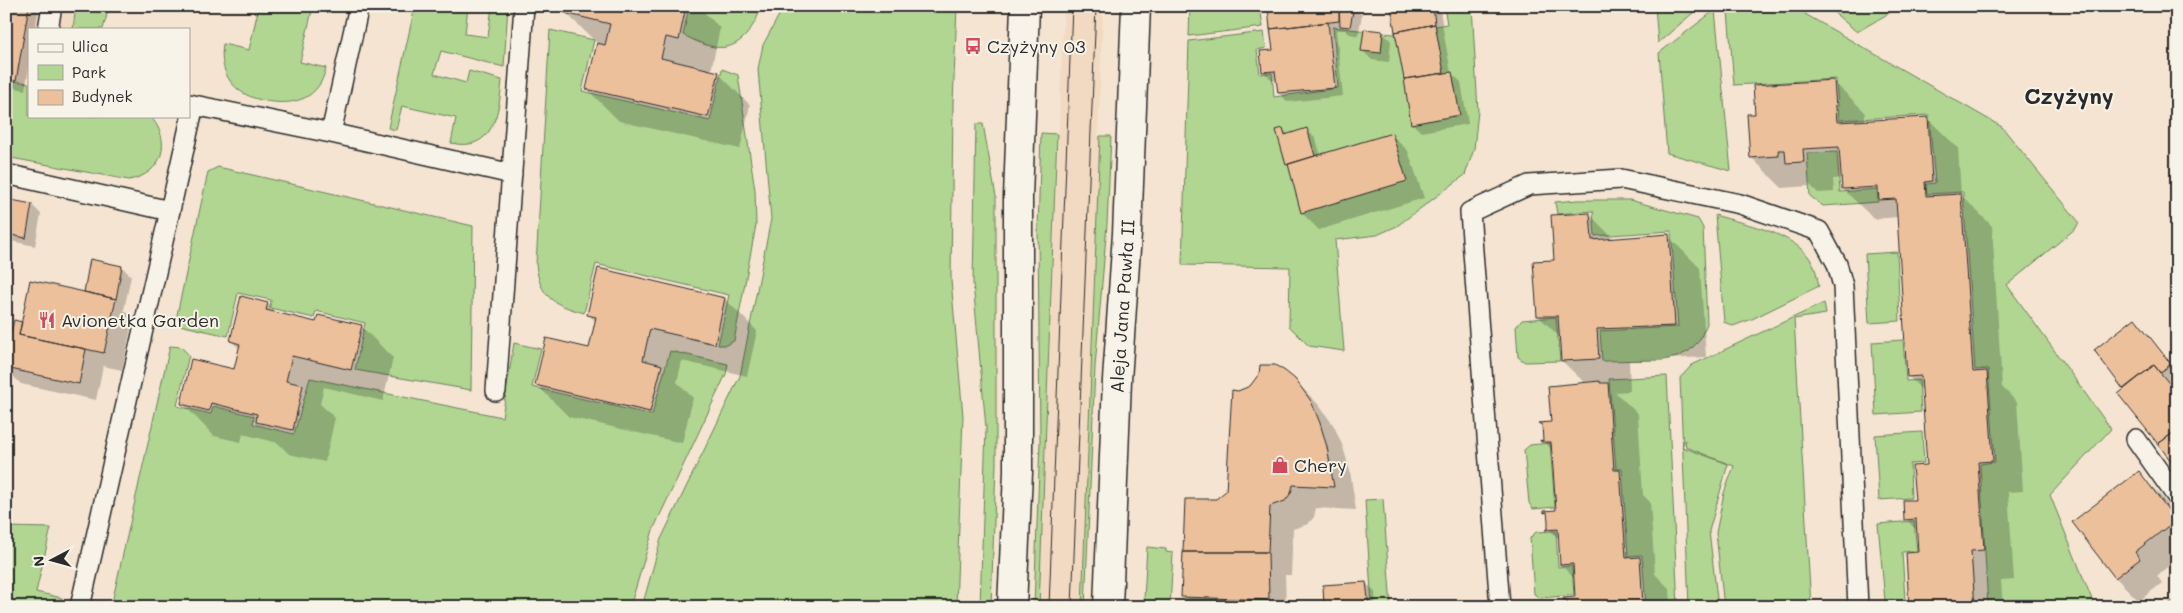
<svg xmlns="http://www.w3.org/2000/svg" width="2183" height="613" font-family="Mali,sans-serif">
<style>
.built{fill:#f2d9c1}
.green{fill:#b0d691;stroke:#6e805e}
.shadow{fill:#0003}
.building{fill:#edc09c;stroke:#2b2b2b}
.lines{fill:none;stroke-linecap:round;stroke-linejoin:round}
.service-casing{stroke:#2b2b2b;stroke-width:22}
.secondary-casing{stroke:#2b2b2b;stroke-width:31}
.service{stroke:#f7f3e8;stroke-width:19}
.secondary{stroke:#f7f3e8;stroke-width:28}
.tram{stroke:#2b2b2b;stroke-width:1}
.labels{text-anchor:middle;dominant-baseline:central;stroke-width:4;stroke-linejoin:round;paint-order:stroke}
.poi-label{font-size:18px;fill:#2b2b2b;stroke:#f7f3e8;text-anchor:start}
.street-label{font-size:18px;fill:#2b2b2b;stroke:#f7f3e8}
.district-label{font-size:22px;font-weight:bold;fill:#2b2b2b;stroke:#f7f3e8}
</style>
<rect width="100%" height="100%" fill="#f4e4d1"/>
<filter id="ink" filterUnits="userSpaceOnUse"><feTurbulence type="fractalNoise" baseFrequency=".02" numOctaves="2"/><feDisplacementMap in="SourceGraphic" scale="10" xChannelSelector="R" yChannelSelector="G"/><feConvolveMatrix kernelMatrix="1 2 1 2 8 2 1 2 1" color-interpolation-filters="sRGB"/></filter>
<g filter="url(#ink)">
<path class="built" d="M6,6H76L73,29H29V83L6,80Z
M1064,6H1103L1098,136H1100L1082,607H1039Z"/>
<path class="green" d="M76,6L108,11L103,29H73Z
M259,6H313L300,62L326,68C319,99 295,106 266,101C236,96 218,76 223,44L249,50Z
M415,6H468L465,34L488,37L492,6H508L504,67L441,51L434,74L466,83L469,71L502,80C499,112 494,153 451,143L456,118L402,106L396,130L388,128Z
M689,6H761C758,18 754,24 747,34C727,57 706,46 683,35Z
M784,6H957L953,103L951,280L963,416L956,607H642L661,539L740,376L771,219L758,69L763,45Z
M1190,6H1260L1263,27L1189,36Z
M1444,6H1472L1478,111L1474,149L1465,175L1397,226L1377,235L1335,240L1344,351L1309,346L1289,326L1290,267L1182,265L1189,41L1264,32L1266,48L1257,50L1260,74L1272,73L1274,97L1338,88L1333,27L1393,34L1447,24Z
M1655,6H1701L1658,43Z
M1725,6H1813L1805,14L2002,127L2079,222L2076,228L2007,285L2111,429L2050,495L2095,607H1988L1980,464L1995,462L1988,369L1975,370L1963,192L1927,194L1926,184L1935,183L1929,115L1839,120L1836,79L1734,85L1728,11Z
M1838,6H1901L1857,32L1832,11Z
M1715,10L1731,171L1667,153L1659,53Z
M550,30L594,40L582,91L710,121L722,69L738,75L755,190L756,225L734,341L726,345H718L729,295L596,264L584,313C553,304 540,298 536,264Z
M6,80L29,83V116H150C173,141 163,174 129,180L6,157Z
M976,124H983L996,197V464L991,607H980L986,428L973,283Z
M1041,133L1057,134L1039,607H1034L1040,441L1038,230Z
M1100,136H1111L1107,224L1095,367L1085,607H1082Z
M1837,152L1840,192L1877,189L1878,202L1823,206L1810,196L1807,153Z
M218,167L473,226L471,390L355,370L365,323L316,311L314,318L270,308L271,300L238,293L228,336L175,324L208,172Z
M1578,200H1630L1698,219L1703,228L1707,324L1699,341L1689,351L1677,357L1664,360L1602,361L1600,331L1678,327L1671,231L1595,236L1593,211L1557,214L1555,202Z
M1715,215C1746,225 1791,231 1811,260C1816,267 1817,278 1819,286L1752,319L1733,326L1724,322Z
M1897,252L1900,321L1869,323L1865,254Z
M1824,303L1826,314L1794,319L1811,607H1724L1716,533L1724,493L1734,466L1686,447L1685,440L1682,447L1728,464L1709,531L1718,607H1689L1680,378L1692,365Z
M1556,317L1560,361L1525,362L1518,357L1516,327L1522,320Z
M1903,340L1906,381L1919,380L1921,412L1876,415L1872,342Z
M514,343L541,349L532,387L652,415L670,351L728,364L726,374L653,530L630,607H111L170,346L181,347L189,355L177,406L211,414L213,406L254,416L253,424L294,434L310,378L502,417Z
M1667,376L1678,607H1646L1642,555L1628,556L1622,469H1616L1609,379Z
M1922,432L1924,463L1910,464L1911,498L1879,500L1875,435Z
M1550,443L1555,507L1533,509L1529,503L1524,450L1530,445Z
M1383,499L1391,607H1372L1365,500Z
M1914,521L1917,551L1902,552L1905,600L1885,601L1878,524Z
M6,527L51,528L36,592L62,598L60,607H6Z
M1556,531L1558,567L1572,566L1574,595L1540,598L1534,594L1530,538L1536,532Z
M1147,547L1166,549V552L1173,553L1170,607H1159L1144,599Z
M1184,599L1269,600L1266,607H1184Z"/>
<path class="shadow" d="M6,6H39L35,29H29V67L25,90L6,86Z
M568,6H698L720,28L711,71L718,73L750,105L740,149L619,121L587,89L598,44L566,13Z
M1269,6H1333L1334,11L1354,6L1362,15L1358,36L1350,34L1345,30H1336L1343,96L1288,102L1279,93L1278,80L1273,81L1264,72L1274,51Z
M1392,6H1448V8L1440,10L1444,35L1451,73L1461,82L1468,124L1421,132L1412,123Z
M1382,32L1391,41L1389,62L1372,60L1363,51Z
M1834,82L1865,112V122L1927,118L1958,148L1961,195L1992,226L2002,387L2017,402L2023,491L2008,492L2014,580L2001,581L2003,607H1911L1920,553L1918,532L1906,519L1916,501L1928,466L1924,392L1908,376L1898,217L1874,219L1843,189V178L1833,179L1834,192L1818,193L1808,183L1809,186L1782,188L1751,157L1756,115Z
M1283,129L1289,135L1307,130L1316,139L1321,156L1391,134L1408,151L1424,198L1319,230L1302,213L1290,167L1287,164Z
M6,200L32,205L41,214L35,246L6,240Z
M1590,215L1614,239L1668,236L1700,268L1706,357L1629,361L1630,391L1615,392L1638,414L1643,495L1650,502L1655,574L1670,589L1671,607H1569L1577,598L1575,579L1561,565L1559,539L1549,529L1557,511L1553,450L1544,442L1552,424L1586,384L1562,361L1561,338L1538,316L1556,261Z
M122,267L131,276L124,310L133,318L122,370L103,366L96,400L21,384L6,369V358L23,324L85,294Z
M725,299L757,331L747,376L682,361L677,382L693,398L682,443L569,417L537,385L590,349L596,322L588,314Z
M268,304L277,314L317,323L361,326L393,358L383,401L324,387L320,404L335,418L325,462L289,454L278,443L243,434L241,442L214,436L182,403L235,370L240,349L231,341Z
M2135,319L2177,371V376L2169,382L2177,389V467L2125,389L2095,351Z
M1294,380L1318,404L1334,426L1343,447L1350,471L1356,510L1316,508L1314,517L1308,524L1293,529L1291,575H1285L1286,607H1193L1183,596L1216,501L1227,491L1238,392Z
M2138,473L2161,496L2177,516V560L2157,576L2162,583L2139,601L2116,578L2074,522Z
M1366,583L1375,592L1376,607H1325Z"/>
<path class="building" d="M6,6H29L16,81L6,80Z
M567,6H686L679,40L666,37L661,58L719,72L708,117L586,89L597,43L605,45L610,24L565,13Z
M1268,6H1326V11L1339,10V21L1270,29Z
M1339,6H1354L1350,27L1340,26Z
M1391,6H1433L1435,24L1395,32Z
M1328,22L1335,88L1278,93L1275,71L1262,72L1260,51L1273,50L1270,29Z
M1435,24L1444,73L1404,79L1395,32Z
M1364,29L1383,31L1381,53L1361,51Z
M1452,72L1460,115L1411,124L1404,79Z
M1834,80L1837,122L1928,117L1932,181L1925,182L1926,196L1961,194L1973,372L1987,371L1993,461L1978,462L1984,550L1971,551L1975,607H1909L1906,553L1918,552L1916,519L1904,520L1903,500H1915L1912,466L1927,465L1921,376L1907,377L1896,199L1879,200L1878,187L1842,189L1839,147L1803,149L1804,162L1786,163L1785,150H1778L1779,156L1750,158L1747,114H1755L1753,85Z
M1283,128L1285,135L1307,128L1315,156L1286,165L1276,130Z
M1392,133L1407,181L1301,213L1288,164Z
M6,199L32,204L26,238L6,234Z
M1590,213L1592,240L1669,234L1675,326L1597,329L1599,359L1561,361L1558,316H1537L1533,261L1554,260L1551,215Z
M90,259L122,266L116,299L84,292Z
M598,268L725,298L715,344L650,329L643,360L662,365L650,412L535,385L546,338L589,348L596,317L587,315Z
M30,280L116,299L104,353L19,335Z
M241,296L268,303L266,310L316,322L318,315L362,325L351,370L292,356L286,381L303,385L293,430L256,422L257,414L211,403L209,411L181,404L191,359L234,369L240,344L230,341Z
M2135,318L2171,364L2160,373L2154,365L2123,389L2094,350Z
M14,320L22,322L19,335L86,349L79,384L6,368V352Z
M1260,365H1275L1285,371L1295,379L1311,401L1320,423L1327,447L1334,487L1293,485L1291,493L1285,501L1270,506L1268,552H1183L1185,499H1216L1226,491L1232,390L1238,391L1250,386L1259,374Z
M2154,365L2177,393V430L2158,444L2118,394Z
M1600,381V383H1608L1614,470H1620L1626,558L1640,557L1643,607H1568L1567,600H1564L1563,598L1575,597L1573,564L1560,565L1558,529L1545,530L1548,528V521L1547,512L1544,513V511L1556,510L1551,442H1541L1540,440L1543,441L1542,425L1538,423L1551,422L1548,386Z
M2177,430V469L2158,444Z
M2139,471L2176,520L2135,552L2140,559L2115,578L2072,522Z
M1183,552H1268L1269,600L1181,597Z
M1366,582L1369,607H1324L1323,585Z
M2177,598V607H2165Z"/>
<g class="lines">
<g class="service-casing">
<path id="service" d="M48,29L52,6
M189,104L331,133L512,174
M331,133L359,6
M6,174L170,211
M496,391L524,6
M2136,439L2177,497
M80,607L194,105
M1500,607L1470,212L1529,185L1621,179L1740,204L1819,231L1837,264L1843,286L1858,607"/>
</g>
<g class="secondary-casing">
<g id="secondary">
<path d="M1012,607L1018,472V197L1025,6"/>
<path id="s1" d="M1108,607L1117,380L1127,234L1136,6"/>
</g>
</g>
<use href="#service" class="service"/>
<use href="#secondary" class="secondary"/>
<path class="tram" d="M1049,607L1072,6
M1072,607L1096,6"/>
</g>
</g>
<defs>
<g id="bus-bare" transform="scale(1.35)"><path d="M-5-6H5V4H4V6H2V4H-2V6H-4V4H-5ZM-3.5-4V0h7V-4ZM-3.5 1.2v1.5H-2V1.2ZM2 1.2v1.5H3.5V1.2Z" fill="#d1495b" stroke="#f7f3e8" stroke-width="2.5" paint-order="stroke"/></g>
<g id="restaurant-bare" transform="scale(1.35)"><path d="M-5-6h1v4h1v-4h1v4h1v-4h1v5L-1.5 .5V6h-2V.5L-5-1ZM5-6V6H3V1.5H1.5Q1.5-4 5-6Z" fill="#d1495b" stroke="#f7f3e8" stroke-width="2.5" paint-order="stroke"/></g>
<g id="shop-bare" transform="scale(1.35)"><path d="M-5-2.5h2.3a2.7 3.5 0 0 1 5.4 0H5L5.5 6h-11ZM-1.5-2.5h3a1.5 2.3 0 0 0-3 0Z" fill="#d1495b" stroke="#f7f3e8" stroke-width="2.5" paint-order="stroke"/></g>
</defs>
<g fill-rule="evenodd">
<use href="#bus-bare" x="973" y="46"/>
<use href="#restaurant-bare" x="47" y="320"/>
<use href="#shop-bare" x="1280" y="465"/>
</g>
<g class="labels">
<g class="poi-label">
<text x="987" y="46">Czyżyny 03</text>
<text x="61" y="320">Avionetka Garden</text>
<text x="1294" y="465">Chery</text>
</g>
<g class="street-label">
<text stroke="none"><textPath href="#s1" startOffset="301">Aleja Jana Pawła II</textPath></text>
</g>
<g class="district-label">
<text x="2069" y="95">Czyżyny</text>
</g>
</g>
<rect width="2183" height="613" fill="none" stroke="#f7f3e8" stroke-width="25"/>
<rect x="12" y="12" width="2158" height="588" fill="none" stroke="#2b2b2b" stroke-width="2" filter="url(#ink)"/>
<rect x="28" y="28" width="162" height="90" fill="#f7f3e8" stroke="#a5a39c"/>
<rect x="38" y="44" width="25" height="8" fill="#f7f3e8" stroke="#a5a39c"/>
<text x="72" y="52" font-size="15" fill="#2b2b2b">Ulica</text>
<rect x="38" y="65" width="25" height="15" fill="#b0d691" stroke="#a5a39c"/>
<text x="72" y="78" font-size="15" fill="#2b2b2b">Park</text>
<rect x="38" y="90" width="25" height="15" fill="#edc09c" stroke="#a5a39c"/>
<text x="72" y="102" font-size="15" fill="#2b2b2b">Budynek</text>
<g transform="translate(52 560) rotate(264)" stroke="#f7f3e8" stroke-width="4" paint-order="stroke">
<path d="M0-4L9 19L0 12L-9 19Z" fill="#2b2b2b"/>
<text y="-8" font-size="14" font-weight="bold" text-anchor="middle" fill="#2b2b2b">N</text>
</g>
</svg>
